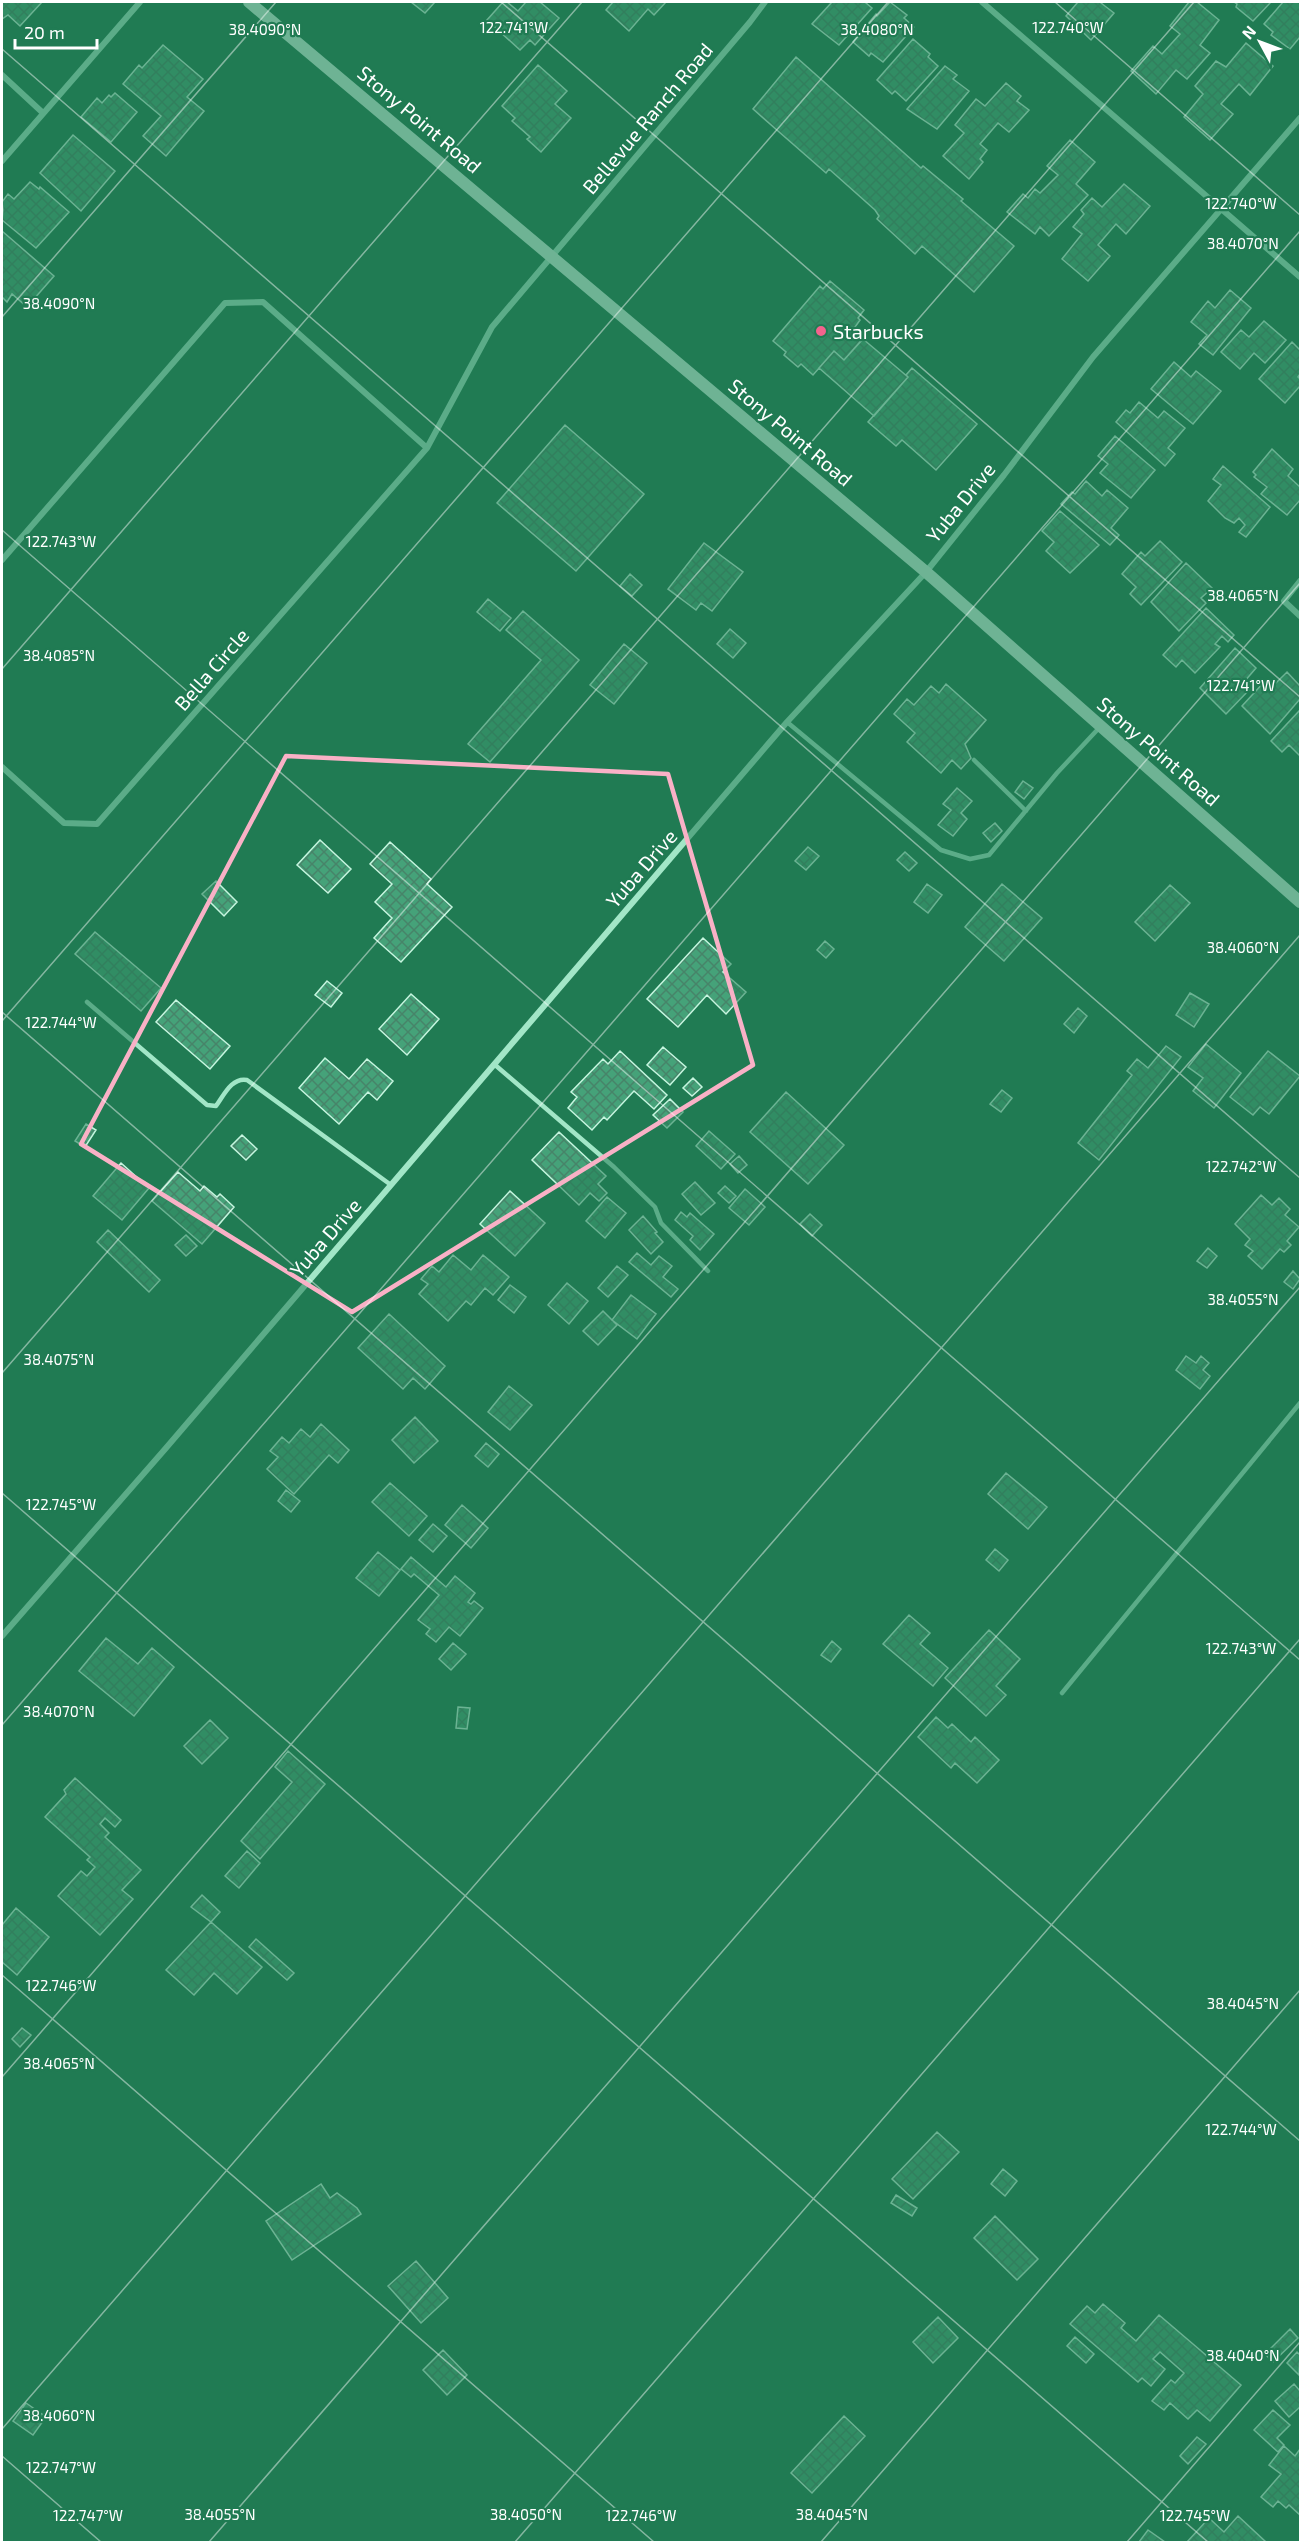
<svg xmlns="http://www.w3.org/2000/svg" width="1302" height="2544" font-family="'Exo 2',sans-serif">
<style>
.building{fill:url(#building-cross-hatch);stroke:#c6f5df;stroke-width:1.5}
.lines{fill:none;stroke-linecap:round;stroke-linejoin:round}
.lane{stroke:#a2e6c7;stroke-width:4.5}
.street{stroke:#a2e6c7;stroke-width:6}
.secondary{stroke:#ccf5e3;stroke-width:12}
.marked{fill:none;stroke:#f9b1c6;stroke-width:4.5;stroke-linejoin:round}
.ticks{fill:none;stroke:#fff;stroke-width:1.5;stroke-opacity:0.45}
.poi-dot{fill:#f3638d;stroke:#207b53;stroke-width:2}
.labels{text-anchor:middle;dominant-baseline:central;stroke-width:4.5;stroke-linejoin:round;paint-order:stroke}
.street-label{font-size:20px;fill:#fff;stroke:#207b53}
.poi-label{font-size:20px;fill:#fff;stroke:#207b53;text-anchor:start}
.ticks-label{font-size:15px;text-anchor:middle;fill:#fff;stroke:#207b53;stroke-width:4.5;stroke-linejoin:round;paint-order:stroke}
</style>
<defs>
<pattern id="building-cross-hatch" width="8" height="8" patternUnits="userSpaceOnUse" patternTransform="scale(1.5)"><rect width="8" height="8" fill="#45a279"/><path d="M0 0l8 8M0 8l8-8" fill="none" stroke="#478469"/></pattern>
</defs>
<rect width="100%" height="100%" fill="#207b53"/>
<path class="building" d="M2,2H42L20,26L8,15L2,19Z
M411,2H435L425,13Z
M503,2H507L518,11L526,2H540L559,18L535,45L530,40L520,50L487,20Z
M613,2H666L654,15L648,9L629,31L606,10Z
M832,2H868L866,3L872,8L839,45L812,24Z
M890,2L907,15L904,18L914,27L883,62L871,53L869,56L853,42L876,14L877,16Z
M1078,2H1103L1101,3L1114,13L1091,40L1066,16Z
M1189,2H1197L1219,20L1200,45L1210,53L1187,79L1176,70L1156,94L1131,71L1153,46L1162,54L1180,34L1170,26Z
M1234,2H1271L1253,21L1236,7L1237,4Z
M1283,2H1300V37L1290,49L1271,35L1273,32L1264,24Z
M913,39L930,54L928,57L938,66L906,101L895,91L892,94L877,80Z
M1246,43L1273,66L1250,95L1239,84L1221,104L1233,114L1210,140L1184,117L1203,94L1195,86L1216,61L1226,67Z
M163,45L203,79L187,97L204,111L166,156L143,136L161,116L123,84L139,65L142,68Z
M796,57L921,168L923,166L963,199L961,201L1014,246L974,292L922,246L915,254L877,219L879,216L875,210L829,169L826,173L753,109Z
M538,65L567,91L555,104L571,118L541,152L527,139L530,137L512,121L515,118L502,106Z
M945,66L957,75L953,79L969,91L937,129L907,109Z
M1006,83L1021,96L1017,101L1029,110L1009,132L998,123L980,144L987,150L980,159L983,162L969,179L943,156L964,133L955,125L976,99L985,106Z
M115,93L137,112L111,142L81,117L97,98L102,103L109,95L111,97Z
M73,135L115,171L81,211L40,173Z
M1070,140L1095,162L1076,184L1088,195L1049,236L1040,227L1035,234L1007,212L1023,194L1028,198L1035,189L1040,193L1058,175L1047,166Z
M30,182L39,189L40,187L69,212L36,248L2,220L3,210L2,202L8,194L14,199Z
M1124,184L1150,206L1126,234L1116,224L1098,245L1110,256L1088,281L1062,259L1082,234L1073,227L1084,214L1081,210L1092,198L1102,207Z
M2,231L54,276L27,307L12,294L7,302L2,297Z
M830,281L864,310L858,318L860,320L855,327L866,335L844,360L834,351L813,375L801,364L798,367L784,355L786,352L773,341L820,286L823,289Z
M1230,290L1251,308L1213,355L1199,344L1207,335L1191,322L1208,301L1215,308Z
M1264,321L1286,340L1265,363L1254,353L1240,369L1221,352L1241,330L1249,337Z
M863,339L908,377L874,416L819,368L834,351L844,360Z
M1292,342L1300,350V374L1298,377L1300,379V386L1285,403L1259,379Z
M1174,362L1191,377L1196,371L1221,391L1193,424L1151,389Z
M912,368L977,424L936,470L902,440L896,446L868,422L908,377L906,375Z
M1139,402L1158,418L1164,411L1185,428L1168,448L1175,454L1165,466L1116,422L1126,410L1130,413Z
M565,425L644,494L576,571L497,503Z
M1115,436L1155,470L1131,498L1100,473L1108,464L1098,456Z
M1272,449L1293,469L1288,476L1300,487V500L1287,515L1261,494L1267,487L1254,477L1256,475L1253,472Z
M1223,466L1270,507L1246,537L1239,532L1245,525L1239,518L1234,523L1225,518L1208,501L1221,485L1213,479Z
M1086,481L1102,496L1107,490L1128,508L1111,528L1119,535L1110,545L1061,504L1072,492L1075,494Z
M1060,511L1099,545L1070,573L1046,551L1054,542L1042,531Z
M1160,541L1182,562L1141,605L1130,594L1136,587L1122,574L1141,552L1145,556Z
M704,543L743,572L712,611L701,603L696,610L668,589Z
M1186,563L1212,588L1201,598L1206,603L1179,631L1151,602Z
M630,574L642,585L632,596L620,586Z
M488,599L511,618L500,631L477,612Z
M1206,608L1234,635L1228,642L1222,636L1215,644L1220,647L1195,673L1182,660L1176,667L1163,655Z
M523,611L579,660L490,762L468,744L541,660L506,630Z
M730,629L746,643L733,658L717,644Z
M624,644L647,663L614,704L590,685Z
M1235,648L1256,668L1244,682L1250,689L1226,714L1200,688Z
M1287,672L1300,686V699L1270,734L1242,706L1266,680L1272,687Z
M946,684L986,720L965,744L971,758L961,769L952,760L941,773L907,742L915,733L894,714L907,699L914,705L931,686L939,693Z
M1300,710V756L1289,745L1282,752L1271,741Z
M1023,781L1033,788L1024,799L1015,792Z
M957,788L972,801L961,813L967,819L953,836L938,825L951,810L943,804Z
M995,823L1002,831L991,842L983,833Z
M320,840L351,869L328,893L297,865Z
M390,842L431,879L427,884L452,907L401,962L374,938L392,918L375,902L392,884L370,864Z
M808,847L819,856L806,870L795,861Z
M905,852L917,863L909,871L897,860Z
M216,881L237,902L224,916L202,894Z
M927,884L942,895L928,913L914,902Z
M1002,884L1042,918L1004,961L965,927Z
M1170,885L1190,903L1155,941L1135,922Z
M95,932L161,988L141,1011L75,954Z
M703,938L731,964L723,972L746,992L726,1014L707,995L678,1027L647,999Z
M825,941L834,949L826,958L817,950Z
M327,981L342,993L331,1007L315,995Z
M1190,993L1209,1004L1194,1027L1176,1015Z
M411,994L439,1019L407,1055L379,1029Z
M176,1000L230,1046L210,1069L156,1022Z
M1078,1008L1087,1016L1074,1033L1064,1024Z
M1206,1044L1241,1073L1214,1108L1193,1091L1203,1078L1188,1067Z
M1166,1046L1181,1057L1099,1160L1078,1143L1132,1075L1127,1071L1137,1059L1148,1068Z
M663,1047L686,1067L670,1085L647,1065Z
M620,1051L667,1095L654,1109L634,1091L607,1120L604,1117L592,1130L568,1108L577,1097L571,1092L603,1059L608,1064Z
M1268,1051L1300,1076L1269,1114L1260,1107L1253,1115L1230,1097Z
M325,1058L349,1079L367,1059L393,1081L377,1100L368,1092L339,1124L299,1088Z
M693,1078L702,1087L692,1096L683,1088Z
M1002,1090L1012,1098L1001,1112L990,1104Z
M786,1092L844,1145L808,1184L750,1132Z
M670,1099L683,1112L667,1128L653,1115Z
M86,1124L96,1130L85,1147L75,1141Z
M709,1131L735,1154L721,1169L696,1146Z
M559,1132L606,1176L598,1184L607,1193L599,1201L590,1193L579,1205L532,1160Z
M242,1135L257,1149L246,1160L231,1146Z
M739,1156L747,1165L738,1173L730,1164Z
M121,1163L149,1188L122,1220L93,1196Z
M178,1172L200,1191L204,1186L217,1197L220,1194L234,1207L202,1244L152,1201Z
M695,1182L715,1203L701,1215L682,1194Z
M725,1186L736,1196L729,1203L718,1193Z
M745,1189L765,1207L749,1225L729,1208Z
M510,1191L545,1223L515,1256L480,1224Z
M1261,1195L1272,1205L1279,1198L1290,1209L1285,1215L1299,1227L1287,1241L1291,1245L1284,1252L1280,1249L1262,1269L1248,1256L1253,1251L1245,1245L1250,1239L1235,1224Z
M607,1197L626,1213L605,1238L586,1221Z
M681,1212L687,1217L690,1213L714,1234L700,1250L690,1240L693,1236L675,1220Z
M810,1214L822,1225L812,1236L800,1224Z
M643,1216L657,1232L655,1233L663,1242L651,1254L629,1230Z
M108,1230L160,1280L149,1292L97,1242Z
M186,1235L197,1246L186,1256L175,1245Z
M1208,1248L1217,1256L1207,1268L1197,1261Z
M637,1253L651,1265L659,1256L672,1266L663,1277L678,1289L671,1297L629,1262Z
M453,1255L471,1270L483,1255L509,1277L493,1295L485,1288L471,1305L466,1301L448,1321L419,1294L428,1284L421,1279L432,1266L439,1272Z
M617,1266L628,1275L608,1297L598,1288Z
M1293,1271L1300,1279L1293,1289L1284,1282Z
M567,1283L588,1301L569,1324L548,1305Z
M510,1285L526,1297L514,1313L498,1300Z
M631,1295L656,1314L637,1339L612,1320Z
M603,1311L617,1325L598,1345L583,1331Z
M389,1314L445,1366L425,1389L413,1378L403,1389L358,1348Z
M1186,1356L1196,1363L1201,1356L1209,1363L1203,1370L1210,1376L1200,1389L1176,1370Z
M509,1386L532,1405L510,1430L488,1412Z
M415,1417L438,1441L414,1463L392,1440Z
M321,1424L349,1450L338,1463L329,1455L294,1494L267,1469L278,1457L270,1451L282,1437L289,1443L301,1429L310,1437Z
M486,1443L499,1454L488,1467L475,1456Z
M1006,1473L1047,1507L1028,1529L988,1494Z
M390,1483L427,1516L409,1536L372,1502Z
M286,1490L300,1501L291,1512L278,1501Z
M462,1505L488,1528L471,1548L445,1525Z
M433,1524L447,1536L433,1552L419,1540Z
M995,1549L1008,1560L999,1571L986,1560Z
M378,1552L400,1570L379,1596L356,1578Z
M411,1557L446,1587L455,1576L475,1593L468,1602L471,1604L474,1601L483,1608L460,1636L449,1627L436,1642L426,1634L430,1629L418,1620L439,1595L414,1574L411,1577L401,1569Z
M909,1615L930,1633L920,1644L948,1668L933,1686L883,1644Z
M989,1630L1020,1659L996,1686L1006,1695L986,1716L945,1678Z
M106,1638L138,1664L152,1648L174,1667L134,1716L79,1671Z
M832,1641L841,1649L831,1662L821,1655Z
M453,1643L466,1654L451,1670L439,1659Z
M458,1707L470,1708L467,1729L456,1728Z
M936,1717L948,1728L952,1724L971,1742L975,1737L999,1760L977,1783L955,1763L951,1768L918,1737Z
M210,1720L228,1738L202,1764L184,1746Z
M288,1751L325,1784L260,1859L241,1841L292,1782L275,1767Z
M75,1778L121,1820L115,1827L105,1818L100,1824L109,1833L105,1837L141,1870L122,1890L133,1899L100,1935L58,1896L81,1871L87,1876L95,1867L87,1860L90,1857L45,1817L66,1794L64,1790Z
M247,1851L260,1863L239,1888L225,1876Z
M202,1895L220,1912L211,1922L191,1907Z
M16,1908L49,1937L17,1975L2,1962V1925Z
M211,1922L262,1967L237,1994L214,1973L194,1995L166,1970Z
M256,1939L294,1973L287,1980L249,1947Z
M22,2028L31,2035L20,2047L12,2039Z
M937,2132L959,2152L913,2199L892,2179Z
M1003,2169L1017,2181L1005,2196L991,2184Z
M321,2184L330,2198L337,2193L357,2208L361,2214L292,2260L266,2221Z
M896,2195L917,2208L912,2216L891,2203Z
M995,2216L1038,2259L1017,2280L974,2238Z
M416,2261L448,2298L421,2323L388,2286Z
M1103,2304L1125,2323L1121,2328L1136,2341L1159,2315L1241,2385L1210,2421L1197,2410L1188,2419L1170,2403L1164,2410L1152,2401L1171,2380L1175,2383L1184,2373L1160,2352L1153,2359L1165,2369L1151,2386L1142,2378L1138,2382L1070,2324L1087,2306L1095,2313Z
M938,2317L958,2338L933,2363L913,2342Z
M1290,2329L1298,2338L1273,2362L1265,2354Z
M1075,2337L1094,2354L1086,2363L1067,2346Z
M443,2350L467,2375L447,2395L423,2370Z
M1297,2352L1300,2355L1299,2375L1287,2363Z
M1294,2384L1300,2391V2407L1289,2417L1275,2401Z
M26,2403L46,2417L33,2435L13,2421Z
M1273,2410L1290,2425L1277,2438L1284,2445L1278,2452L1254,2430Z
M844,2416L865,2436L812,2493L791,2473Z
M1197,2437L1206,2444L1188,2464L1180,2456Z
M1284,2446L1295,2456L1300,2449V2515L1289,2505L1286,2508L1278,2501L1273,2507L1261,2497L1281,2474L1269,2465Z
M1238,2516L1266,2542H1187L1209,2518L1224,2532Z
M1148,2530L1165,2542H1139Z"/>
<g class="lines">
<path class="lane" d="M787,722L941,850L970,859L989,855L1057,773L1099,728
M974,760L1026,811
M87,1002L207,1105L216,1106C224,1095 232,1077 247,1080L391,1185
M494,1064L614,1167L655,1207L661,1223L708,1271
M1062,1693L1300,1403"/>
<path class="street" d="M982,2L1300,277
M2,75L43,113
M2,161L140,2
M2,560L225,303L263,302L427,448
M1300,581L1284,601L1300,616
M2,767L64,823L97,824L427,448L492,327L750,22L765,2
M2,1636L166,1448L787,722L926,572L1004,475L1093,357L1300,118"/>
<path class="secondary" d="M249,2L926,572L1300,902"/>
</g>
<path d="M0 0H1302V2544H0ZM286,756L668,774L753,1065L352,1312L81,1144Z" fill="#207b53" fill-opacity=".55" fill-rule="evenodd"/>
<path class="marked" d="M286,756L668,774L753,1065L352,1312L81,1144Z"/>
<path class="ticks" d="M501,2L1300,697M1055,2L1300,215M2,49L1300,1178M2,317L276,2M2,530L1300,1660M2,669L582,2M2,1012L1300,2141M2,1021L888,2M2,1373L1194,2M2,1493L1208,2542M2,1725L1300,231M2,1975L654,2542M2,2077L1300,583M2,2429L1300,935M2,2456L101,2542M209,2542L1300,1287M515,2542L1300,1639M821,2542L1300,1990M1127,2542L1300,2342"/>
<circle class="poi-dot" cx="821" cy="331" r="6"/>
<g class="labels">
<g class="street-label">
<text transform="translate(647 118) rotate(-50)">Bellevue Ranch Road</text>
<text transform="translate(420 119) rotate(40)">Stony Point Road</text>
<text transform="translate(791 432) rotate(40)">Stony Point Road</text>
<text transform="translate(960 502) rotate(-51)">Yuba Drive</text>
<text transform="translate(211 669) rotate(-49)">Bella Circle</text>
<text transform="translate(1159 751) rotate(41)">Stony Point Road</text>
<text transform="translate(641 868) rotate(-49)">Yuba Drive</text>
<text transform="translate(325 1237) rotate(-49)">Yuba Drive</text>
</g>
<g class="poi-label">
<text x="833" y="331">Starbucks</text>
</g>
</g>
<g class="ticks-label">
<text x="514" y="33">122.741°W</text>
<text x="1068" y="33">122.740°W</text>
<text x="265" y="35">38.4090°N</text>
<text x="877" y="35">38.4080°N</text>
<text x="1241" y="209">122.740°W</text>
<text x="1243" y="249">38.4070°N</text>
<text x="59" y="309">38.4090°N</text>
<text x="61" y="547">122.743°W</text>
<text x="1243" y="601">38.4065°N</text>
<text x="59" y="661">38.4085°N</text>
<text x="1241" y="691">122.741°W</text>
<text x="1243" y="953">38.4060°N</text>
<text x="61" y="1028">122.744°W</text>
<text x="1241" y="1172">122.742°W</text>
<text x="1243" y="1305">38.4055°N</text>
<text x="59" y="1365">38.4075°N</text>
<text x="61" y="1510">122.745°W</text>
<text x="1241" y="1654">122.743°W</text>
<text x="59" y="1717">38.4070°N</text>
<text x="61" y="1991">122.746°W</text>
<text x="1243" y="2009">38.4045°N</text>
<text x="59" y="2069">38.4065°N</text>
<text x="1241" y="2135">122.744°W</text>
<text x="1243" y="2361">38.4040°N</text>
<text x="59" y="2421">38.4060°N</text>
<text x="61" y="2473">122.747°W</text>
<text x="220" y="2520">38.4055°N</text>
<text x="526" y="2520">38.4050°N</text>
<text x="832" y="2520">38.4045°N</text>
<text x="88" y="2521">122.747°W</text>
<text x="641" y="2521">122.746°W</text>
<text x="1195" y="2521">122.745°W</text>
</g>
<rect width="1302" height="2544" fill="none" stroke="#ffffff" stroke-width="6"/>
<g transform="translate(1260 42) rotate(311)" stroke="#207b53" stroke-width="4.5" paint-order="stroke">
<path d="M0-4.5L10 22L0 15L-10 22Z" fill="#ffffff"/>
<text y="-9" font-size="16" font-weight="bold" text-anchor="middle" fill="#ffffff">N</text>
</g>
<path d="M15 39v9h82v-9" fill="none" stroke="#ffffff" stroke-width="3"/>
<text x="24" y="39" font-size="18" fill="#ffffff" stroke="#207b53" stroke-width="4.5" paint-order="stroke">20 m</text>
</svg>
